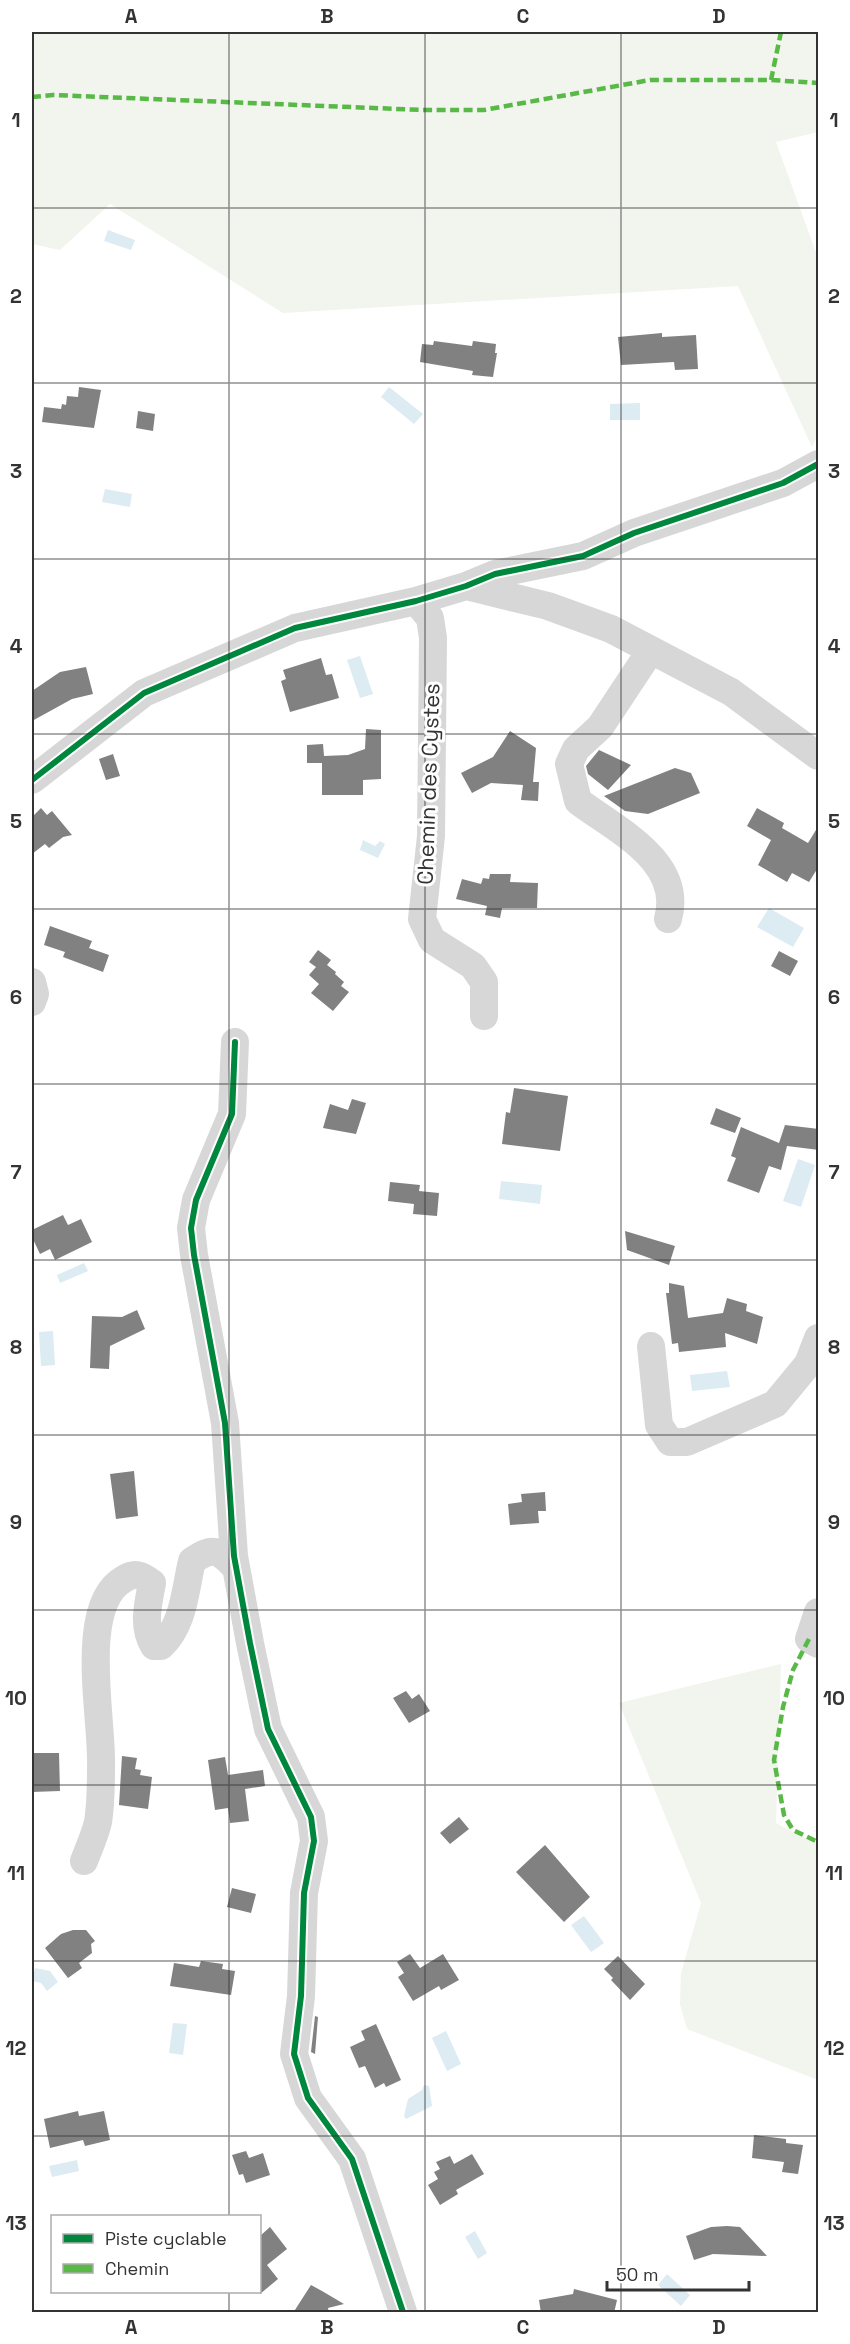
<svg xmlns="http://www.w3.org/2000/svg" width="850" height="2344" font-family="'Space Grotesk',sans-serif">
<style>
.green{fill:#f1f5ed}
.water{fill:#ddebf3}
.building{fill:#818181}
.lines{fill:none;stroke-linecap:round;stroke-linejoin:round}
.minor{stroke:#d7d7d7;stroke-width:28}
.quiet{stroke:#58b947;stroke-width:4.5;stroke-dasharray:9 4.5;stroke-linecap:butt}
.cycleway-casing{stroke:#fff;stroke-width:10}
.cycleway{stroke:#00873e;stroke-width:6}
.grid{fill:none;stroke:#333;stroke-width:1.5;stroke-opacity:0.55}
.labels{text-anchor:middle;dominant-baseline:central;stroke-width:6;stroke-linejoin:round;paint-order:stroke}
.street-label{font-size:22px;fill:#333;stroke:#fff}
.neatline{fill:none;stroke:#333;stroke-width:2}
.grid-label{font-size:20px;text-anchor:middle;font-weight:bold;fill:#333}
</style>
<rect width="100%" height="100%" fill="#fff"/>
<path class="green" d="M32,32H818V132L776,142L818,258V435L812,447L738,286L283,313L110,204L60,250L32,244Z
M781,1664L776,1823L818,1845V2080L687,2029L680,2004L681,1973L701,1903L619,1703Z"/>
<path class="water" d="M108,230L135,240L131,250L104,241Z
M389,387L423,414L414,424L381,397Z
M640,403V420H610V404Z
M105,489L132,494L130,507L102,502Z
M360,656L373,694L360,698L347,660Z
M363,840L375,846L380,841L385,844L378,858L360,850Z
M769,908L804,928L793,947L757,927Z
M798,1159L815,1165L801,1207L783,1201Z
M501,1181L542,1185L540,1204L499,1199Z
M84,1263L88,1271L60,1283L57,1275Z
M53,1331L55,1365L41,1366L39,1332Z
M727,1371L730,1387L692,1391L690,1375Z
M584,1916L604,1943L591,1952L571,1925Z
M35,1968L50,1971L58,1982L47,1991L41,1983L32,1981Z
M173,2023L187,2024L183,2055L169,2053Z
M446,2031L461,2064L447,2071L432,2038Z
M424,2085L429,2086L432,2106L406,2119L404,2116L408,2099L422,2090Z
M77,2160L79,2171L52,2177L49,2166Z
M475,2231L487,2253L478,2259L465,2237Z
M667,2274L690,2295L681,2306L658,2285Z"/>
<path class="building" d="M662,333V337L696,335L698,369L675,370L674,362L621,365L618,337Z
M434,341L472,346L473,341L496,344L495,353H497L493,377L472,375L473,371L420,362L422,344L433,345Z
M79,387L101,390L94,428L42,422L44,407L61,409L62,404L66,405L67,396L78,397Z
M138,411L155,414L153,431L136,428Z
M321,658L326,675L332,674L339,698L290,712L281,681L286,679L283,670Z
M86,667L93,694L72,699L32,721V691L60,672Z
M366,729L381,730V779L363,780V795H322V763H307V745L323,744L324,756L348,755L365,749Z
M510,731L536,748L533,782H539L538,801L521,800L523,785L491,783L472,793L461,773L493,757Z
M599,750L631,765L608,790L588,774L586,766Z
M113,754L120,776L106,780L99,759Z
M675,768L691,773L700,793L648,814L625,811L604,796Z
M41,808L47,815L52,811L72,835L63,837L49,848L45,844L32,854V817Z
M757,808L784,823L782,828L808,843L819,825V866L809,882L792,873L787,882L758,865L771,840L747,826Z
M490,874H511L510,882L538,883L537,908H502L500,918L485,915L487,906L456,899L462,879L481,884L483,878L489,879Z
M50,926L92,941L89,948L109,955L103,972L63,957L65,952L44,945Z
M318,950L331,960L327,965L336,972L335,974L344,982L341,986L349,992L333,1011L311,993L319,984L309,975L316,967L309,962Z
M779,951L798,961L790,976L771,966Z
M514,1088L568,1096L560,1151L502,1144L506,1112L510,1113Z
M352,1099L366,1103L356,1134L323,1128L330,1104L348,1110Z
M716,1108L741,1118L735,1133L710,1124Z
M785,1125L819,1129V1150L787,1146L781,1170L769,1166L759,1193L727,1181L736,1158L731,1156L741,1127L779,1143Z
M390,1182L420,1185L419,1191L439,1193L437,1216L413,1214L414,1204L388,1201Z
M63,1215L68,1225L81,1219L92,1242L55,1260L50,1249L40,1254L32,1237V1230Z
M625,1231L675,1246L669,1265L627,1250Z
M669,1283L684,1286L688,1318L723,1313L727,1298L747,1304L746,1311L763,1317L757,1344L725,1333L726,1347L679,1352L678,1343L672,1344L666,1293H669Z
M137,1310L145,1329L110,1346L109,1369L90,1368L92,1316L122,1317Z
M134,1471L138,1516L116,1519L110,1474Z
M545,1492L546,1511H538L539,1523L510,1525L508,1504L522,1502L521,1494Z
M406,1691L412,1699L419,1694L430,1711L409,1723L393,1698Z
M32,1753H59L60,1791L32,1792Z
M122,1756L137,1758L135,1769L141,1770L140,1775L152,1777L148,1809L119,1805Z
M225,1757L228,1775L263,1770L265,1786L245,1789L249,1821L230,1823L228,1808L215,1810L208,1760Z
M459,1817L469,1829L450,1844L440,1833Z
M545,1845L590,1897L564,1922L516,1872Z
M232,1888L256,1894L251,1913L227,1907Z
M73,1930H86L95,1941L91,1944L92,1953L79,1963L82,1968L68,1978L45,1948L61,1934Z
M410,1954L420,1968L443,1954L459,1980L441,1990L439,1986L413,2001L398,1977L404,1973L397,1962Z
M618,1956L645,1984L630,2000L611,1980L613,1978L604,1969Z
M201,1961L223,1964L222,1969L235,1971L231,1995L170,1986L174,1963L199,1967Z
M315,2016L318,2017L315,2054L311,2052Z
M376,2024L401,2080L386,2087L384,2083L375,2088L365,2066L359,2068L350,2047L365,2040L361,2031Z
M78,2111L79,2116L104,2111L110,2140L85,2146L83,2140L50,2148L44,2119Z
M754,2135L786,2139V2143L803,2145L798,2174L782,2172L784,2162L752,2158Z
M246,2151L249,2158L263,2153L270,2175L246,2183L243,2174L239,2175L232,2155Z
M472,2154L484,2174L456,2190L458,2194L440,2205L428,2185L438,2179L434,2172L440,2169L436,2162L450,2156L454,2164Z
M727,2226L740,2227L767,2256L713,2254L694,2260L686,2236L711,2227Z
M270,2227L287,2249L267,2265L278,2279L260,2294V2236Z
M311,2285L322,2291L344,2304L328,2308L329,2313H293Z
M574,2289L617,2300L614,2313H541L539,2300L573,2294Z"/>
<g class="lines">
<path class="minor" d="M466,586L548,606L611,629L731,692L818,756
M416,601L430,618L433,638L431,836L422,919L432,940L473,966L484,982V1016
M651,650L600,727L576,749L569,764L578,801C616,830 684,861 668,919
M32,780L144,693L295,628L416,601L466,586L495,574L583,556L634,533L783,483L818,464
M32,982L35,994L32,1002
M235,1042L232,1114L196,1200L191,1228L194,1255L225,1423L234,1556L250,1643L268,1729L311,1817L314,1841L304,1893L301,1996L294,2054L308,2098L352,2159L403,2312
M651,1346L659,1425L670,1442H687L775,1404L808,1364L818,1338
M818,1612L809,1639L818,1644
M84,1861C89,1848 95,1835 98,1822C101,1804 101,1784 101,1767C103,1720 77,1605 124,1579C135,1572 142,1575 152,1583C148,1605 142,1626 154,1646H161C184,1625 185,1590 192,1561C213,1546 219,1550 236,1568"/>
<path class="quiet" d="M771,80L781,32
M32,97L53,95L423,110H484L650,80H771L818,83
M809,1639L793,1670L783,1707L774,1760L784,1815L793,1830L818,1842"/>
<g class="cycleway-casing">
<path id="cycleway" d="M32,780L144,693L295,628L416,601L466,586L495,574L583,556L634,533L783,483L818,464
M235,1042L232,1114L196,1200L191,1228L194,1255L225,1423L234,1556L250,1643L268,1729L311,1817L314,1841L304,1893L301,1996L294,2054L308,2098L352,2159L403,2312"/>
</g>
<use href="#cycleway" class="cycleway"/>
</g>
<path class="grid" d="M229,32V2216M425,32V2312M621,32V2312M32,208H818M32,383H818M32,559H818M32,734H818M32,909H818M32,1084H818M32,1260H818M32,1435H818M32,1610H818M32,1785H818M32,1961H818M32,2136H818M229,2292V2312"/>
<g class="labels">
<g class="street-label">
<text transform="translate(428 784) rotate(-88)">Chemin des Cystes</text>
</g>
</g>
<rect width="850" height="2344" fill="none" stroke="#ffffff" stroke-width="66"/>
<rect x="51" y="2215" width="210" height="78" fill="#ffffff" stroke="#adadad" stroke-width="1.5"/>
<rect x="63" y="2234" width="30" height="9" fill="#00873e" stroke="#adadad" stroke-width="1.5"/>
<text x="105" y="2245" font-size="18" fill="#333333">Piste cyclable</text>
<rect x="63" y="2264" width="30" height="9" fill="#58b947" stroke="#adadad" stroke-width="1.5"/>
<text x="105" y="2275" font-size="18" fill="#333333">Chemin</text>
<path d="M607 2281v9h142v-9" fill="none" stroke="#333333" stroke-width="3"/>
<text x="616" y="2281" font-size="18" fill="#333333" stroke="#ffffff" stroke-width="4.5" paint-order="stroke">50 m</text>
<rect x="33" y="33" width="784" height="2278" class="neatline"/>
<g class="grid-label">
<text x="131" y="23">A</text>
<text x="327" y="23">B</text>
<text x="523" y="23">C</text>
<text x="719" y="23">D</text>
<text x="16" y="127">1</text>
<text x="834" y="127">1</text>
<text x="16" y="303">2</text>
<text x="834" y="303">2</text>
<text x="16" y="478">3</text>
<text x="834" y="478">3</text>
<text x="16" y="653">4</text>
<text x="834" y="653">4</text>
<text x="16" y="828">5</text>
<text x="834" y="828">5</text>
<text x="16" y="1004">6</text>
<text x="834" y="1004">6</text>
<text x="16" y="1179">7</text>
<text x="834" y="1179">7</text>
<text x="16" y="1354">8</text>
<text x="834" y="1354">8</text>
<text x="16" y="1529">9</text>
<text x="834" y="1529">9</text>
<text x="16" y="1705">10</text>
<text x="834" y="1705">10</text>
<text x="16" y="1880">11</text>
<text x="834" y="1880">11</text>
<text x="16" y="2055">12</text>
<text x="834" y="2055">12</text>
<text x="16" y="2230">13</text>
<text x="834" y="2230">13</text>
<text x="131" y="2334">A</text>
<text x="327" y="2334">B</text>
<text x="523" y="2334">C</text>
<text x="719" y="2334">D</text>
</g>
</svg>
